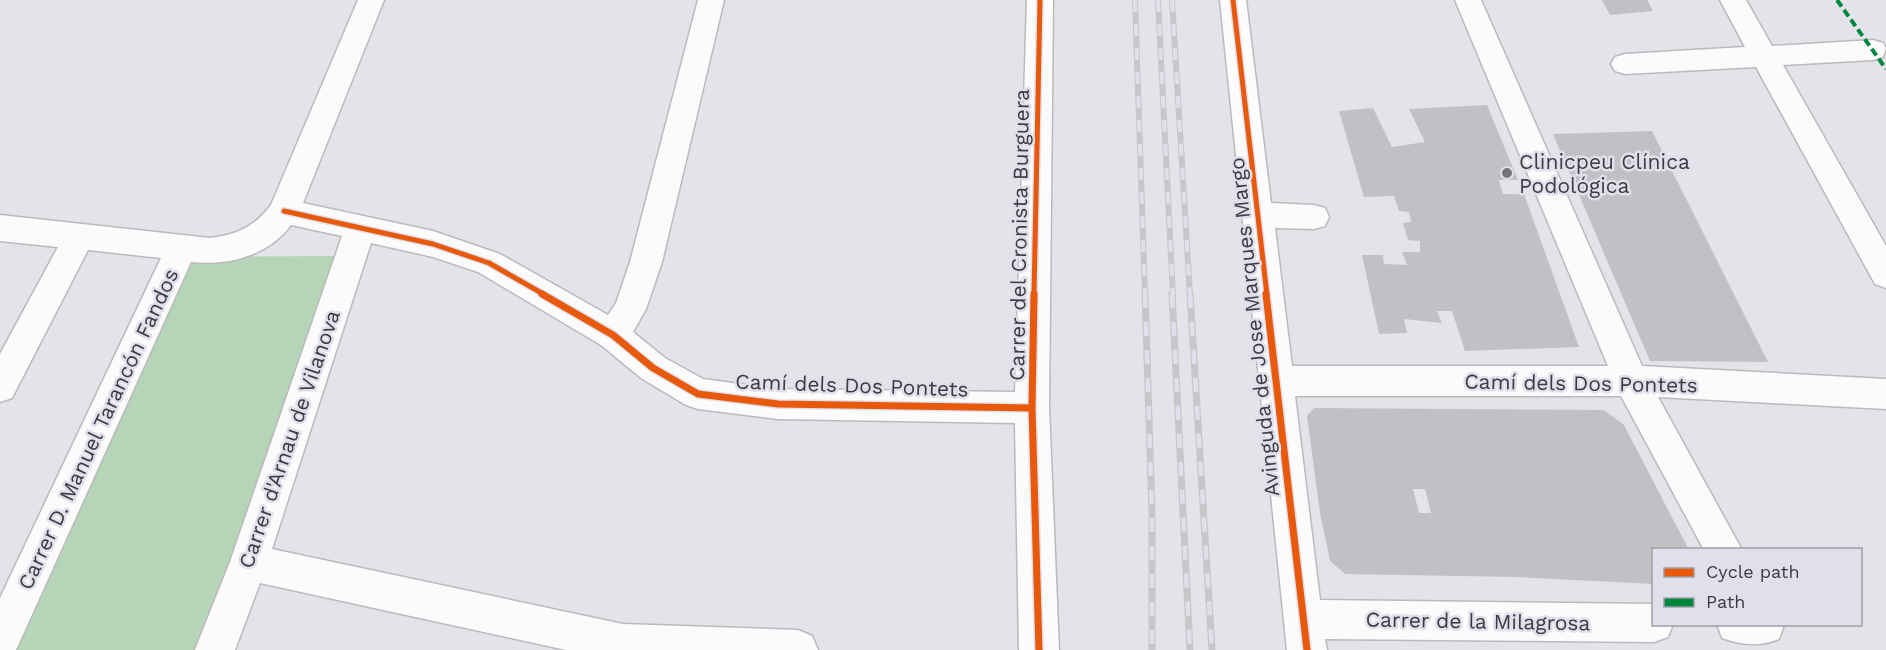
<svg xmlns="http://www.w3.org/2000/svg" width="1886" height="650" font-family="'Work Sans',sans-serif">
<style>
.green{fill:#b6d4b6}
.building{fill:#c1c1c5;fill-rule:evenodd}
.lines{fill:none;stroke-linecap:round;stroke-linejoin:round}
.minor-casing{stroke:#bababe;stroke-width:3}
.minor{fill:#fbfbfc;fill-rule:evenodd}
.rail-far1-casing{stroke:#c7c7c9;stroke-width:6}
.rail-casing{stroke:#c7c7c9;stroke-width:7}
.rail-far1{stroke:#e0e0ec;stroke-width:4;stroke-dasharray:12;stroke-linecap:butt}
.rail{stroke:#e0e0ec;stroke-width:4.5;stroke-dasharray:14;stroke-linecap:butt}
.quiet{stroke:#00873e;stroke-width:4;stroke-dasharray:8 4;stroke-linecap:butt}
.cycleway-far1-casing{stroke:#e0e0ec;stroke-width:8}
.cycleway-casing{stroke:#e0e0ec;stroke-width:10}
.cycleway-far1{stroke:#e8590c;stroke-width:5}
.cycleway{stroke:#e8590c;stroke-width:7}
.poi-dot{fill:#76767b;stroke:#e0e0ec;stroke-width:2}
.labels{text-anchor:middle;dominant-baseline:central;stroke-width:5;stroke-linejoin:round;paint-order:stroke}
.poi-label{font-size:21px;fill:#3b3b40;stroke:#e0e0ec;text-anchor:start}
.street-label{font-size:21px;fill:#3b3b40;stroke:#e0e0ec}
</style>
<rect width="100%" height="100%" fill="#e3e3e9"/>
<path class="green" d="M342,256L198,650H4L183,257Z"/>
<path class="building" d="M1602,0H1647L1653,11L1610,15Z
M1487,105L1518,180H1499L1503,194H1524L1579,347L1465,351L1452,311H1437L1442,323L1404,319L1407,333L1379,334L1362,255H1383L1384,264L1407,265L1402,252H1420V241L1408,240L1403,223L1411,222L1409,212L1399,211L1394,196L1364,197L1339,111L1373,108L1392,147L1425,142L1409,109Z
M1652,131L1768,362L1650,361L1553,134Z
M1314,408L1604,410L1624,425L1689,550H1654V584L1516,577L1345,574L1330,561L1320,513L1307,416ZM1413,489H1425L1431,513H1419Z"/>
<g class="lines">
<g class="minor-casing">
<path id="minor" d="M358,0H384L303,203L433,231L500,254L608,315L616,303L630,262L698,0H724L662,262L646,309L633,332L665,358L703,379L778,389L1015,392L1027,0H1053L1049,408L1059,650H1019L1015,423L778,419L698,409L686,405L641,378L601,345L478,272L433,257L371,243L272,549L623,624L798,630L812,636L818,650H566L260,583L235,650H195L230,562L342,236L291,225C268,256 228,266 191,262L16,650H0V598L161,258L88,250L12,398L0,402V354L58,247L0,241V215L210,238C237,235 255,226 271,205Z
M1220,0H1246L1271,203L1314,205L1325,208L1329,217L1325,226L1314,229L1275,228L1292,366H1608L1455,0H1481L1642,366L1886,379V409L1658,397L1742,550H1704L1621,396H1295L1320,600L1654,604V624H1673L1668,637L1654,642L1325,639L1327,650H1287Z
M1720,0H1746L1772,46L1873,40L1883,43L1886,48L1883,57L1873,60L1783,65L1886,246V288L1875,284L1756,67L1625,74L1615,71L1611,64L1615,57L1625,54L1745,47Z
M1717,624H1784V625L1779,639C1760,647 1741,645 1722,638Z"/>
</g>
<use href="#minor" class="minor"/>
<g class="rail-far1-casing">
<path id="rail-far1" d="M1135,0L1145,295
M1158,0L1173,295
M1172,0L1190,295"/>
</g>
<g class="rail-casing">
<path id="rail" d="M1145,294L1152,513V650
M1172,294L1190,650
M1190,294L1212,650"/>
</g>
<use href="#rail-far1" class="rail-far1"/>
<use href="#rail" class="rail"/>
<path class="quiet" d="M1837,0L1886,69"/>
<g class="cycleway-far1-casing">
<path id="cycleway-far1" d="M1233,0L1267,295
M284,211L433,244L489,263L545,295
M1034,295L1040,0"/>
</g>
<g class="cycleway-casing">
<path id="cycleway" d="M542,294L613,335L653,368L698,394L778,404L1032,408
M1034,294L1032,408L1039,650
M1266,294L1307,650"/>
</g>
<use href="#cycleway-far1" class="cycleway-far1"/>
<use href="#cycleway" class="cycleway"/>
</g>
<circle class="poi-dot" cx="1507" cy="173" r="6"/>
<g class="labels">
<g class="poi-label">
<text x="1519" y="161">Clinicpeu Clínica<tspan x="1519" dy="24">Podológica</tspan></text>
</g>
<g class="street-label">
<text transform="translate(1019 235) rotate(-89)">Carrer del Cronista Burguera</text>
<text transform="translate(1254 327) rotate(-96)">Avinguda de Jose Marques Margo</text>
<text transform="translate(1581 383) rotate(1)">Camí dels Dos Pontets</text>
<text transform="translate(852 385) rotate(2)">Camí dels Dos Pontets</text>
<text transform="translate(98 429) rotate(-65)">Carrer D. Manuel Tarancón Fandos</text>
<text transform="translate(289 439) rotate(-71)">Carrer d'Arnau de Vilanova</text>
<text transform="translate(1478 621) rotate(1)">Carrer de la Milagrosa</text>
</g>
</g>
<rect x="1652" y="548" width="210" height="78" fill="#e0e0ec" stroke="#9e9ea7" stroke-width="1.5"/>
<rect x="1664" y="568" width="30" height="9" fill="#e8590c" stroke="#9e9ea7" stroke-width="1.5"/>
<text x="1706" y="578" font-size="18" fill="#3b3b40">Cycle path</text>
<rect x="1664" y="598" width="30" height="9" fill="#00873e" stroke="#9e9ea7" stroke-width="1.5"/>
<text x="1706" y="608" font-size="18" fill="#3b3b40">Path</text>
</svg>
